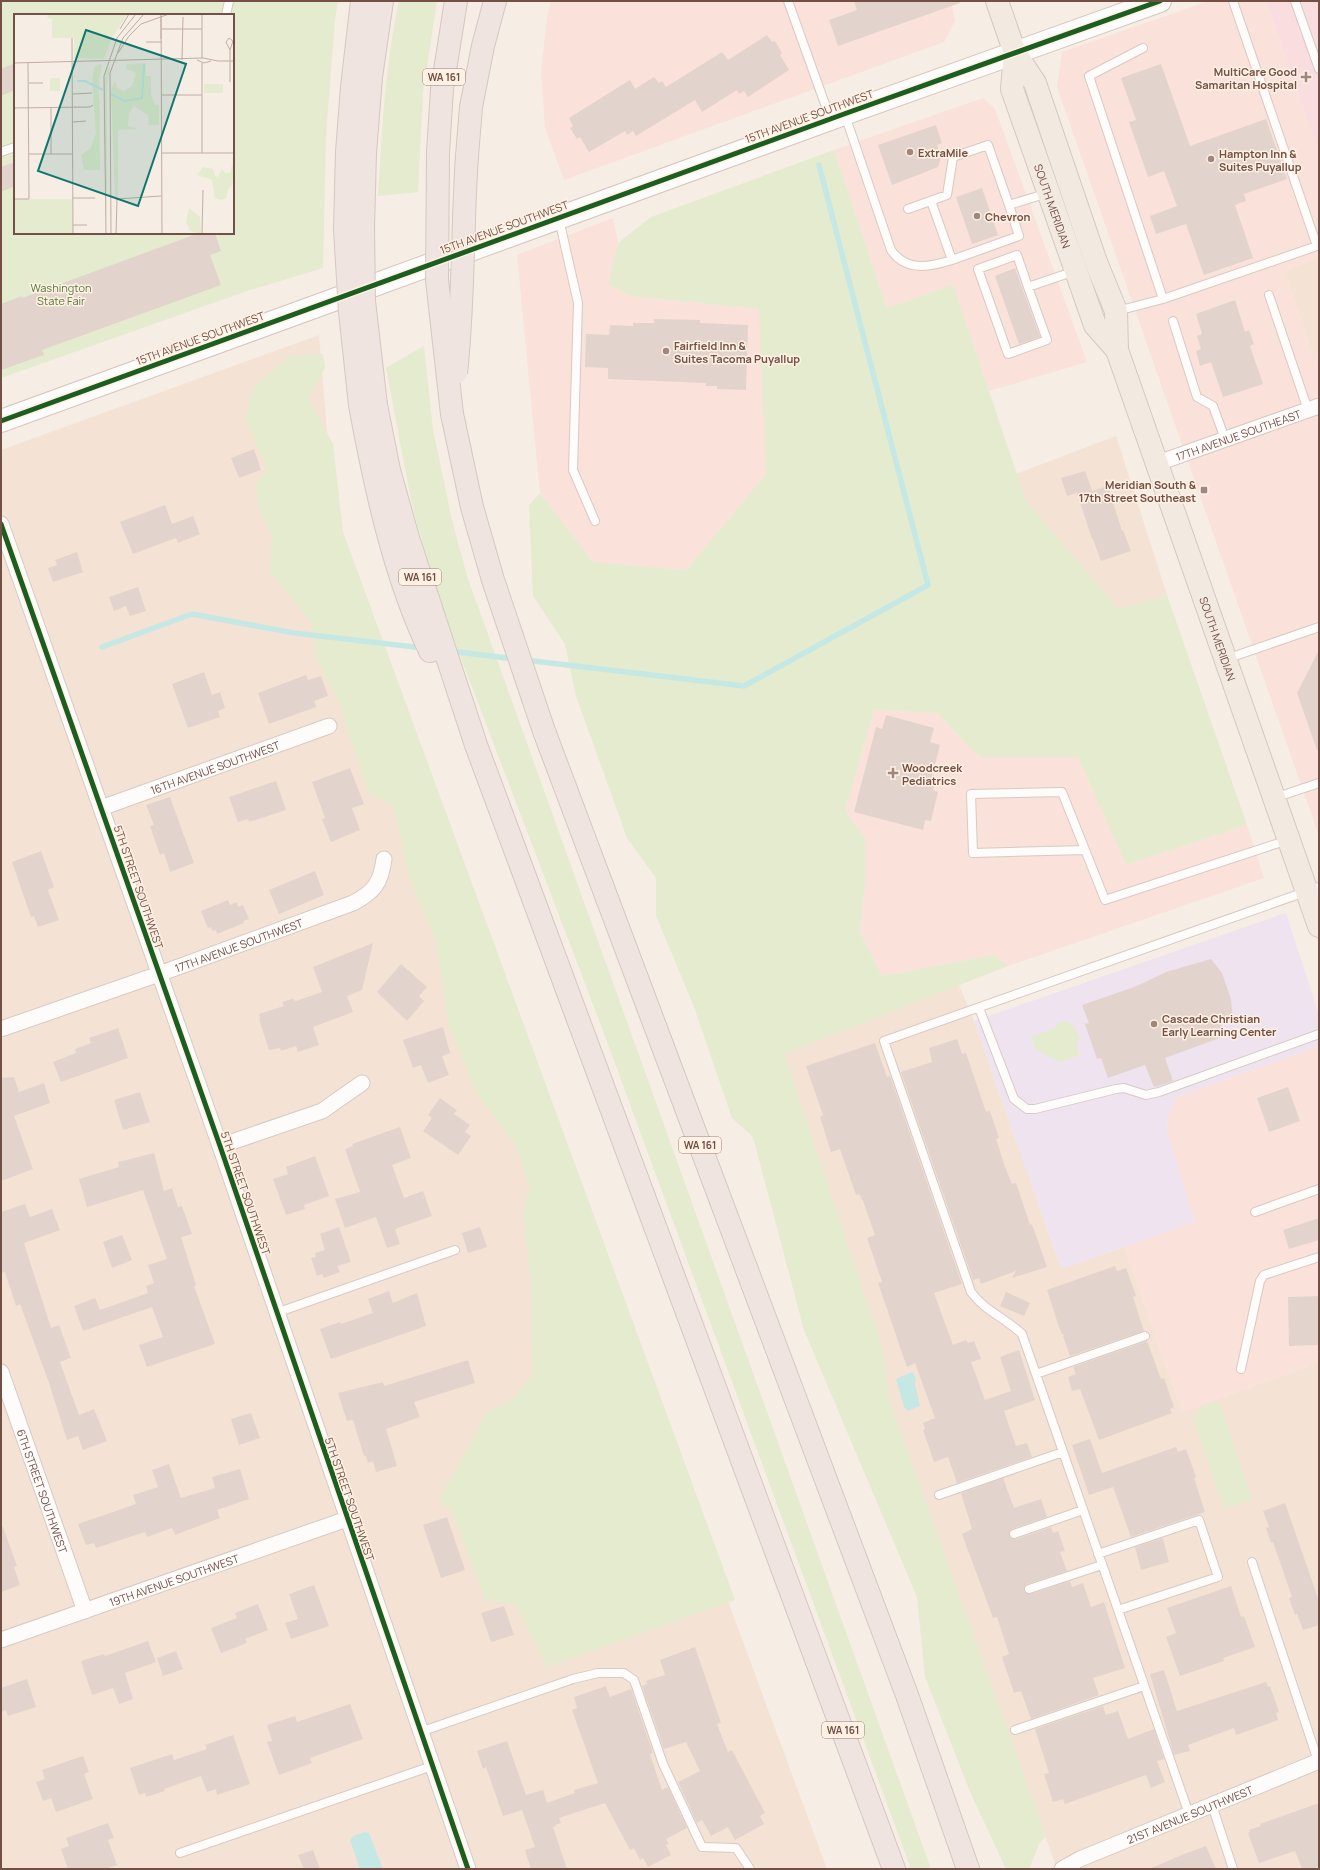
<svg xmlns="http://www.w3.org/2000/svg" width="1320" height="1870" font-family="Manrope,sans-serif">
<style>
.residential{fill:#f4e2d5}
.commercial{fill:#fae1d9}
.education{fill:#efe3f0}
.medical{fill:#f9dddf}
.green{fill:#e4ebce;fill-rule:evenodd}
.water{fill:#c6e8e5}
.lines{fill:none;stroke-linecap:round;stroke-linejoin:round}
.stream{stroke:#c6e8e5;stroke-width:5.5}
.building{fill:#e2d4cc}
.lane-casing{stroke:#d7cac3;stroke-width:10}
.street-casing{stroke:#d7cac3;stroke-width:17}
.secondary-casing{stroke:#d6c8c1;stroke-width:24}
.primary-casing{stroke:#d5c8c2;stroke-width:24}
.highway-casing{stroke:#d5c8c2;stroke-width:24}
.lane{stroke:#fefcfb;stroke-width:8}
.street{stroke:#fefcfb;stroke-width:15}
.secondary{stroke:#fefcfb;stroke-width:22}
.primary{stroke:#f2eae1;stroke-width:22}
.highway{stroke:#f0e4e1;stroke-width:22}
.highway-bridge-casing{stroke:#d5c8c2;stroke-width:24;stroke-linecap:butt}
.highway-bridge{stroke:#f0e4e1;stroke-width:22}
.cycleway-casing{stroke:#fff1e4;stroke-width:8}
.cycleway{stroke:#1b5e20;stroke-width:5}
.poi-dot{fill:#a1867d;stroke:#fff1e4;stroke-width:1.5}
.labels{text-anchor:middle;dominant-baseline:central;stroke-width:3;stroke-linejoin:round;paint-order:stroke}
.shield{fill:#fff1e4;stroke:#9d8075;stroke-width:1}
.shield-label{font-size:10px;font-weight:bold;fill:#734f45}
.poi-label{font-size:11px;font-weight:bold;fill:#734f45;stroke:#fff1e4;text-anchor:start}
.street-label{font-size:11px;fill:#734f45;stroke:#fff1e4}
.park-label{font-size:11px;fill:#57793d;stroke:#fff1e4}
.inset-river{fill:none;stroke:#c6e8e5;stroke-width:2}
.inset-road{fill:none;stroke:#c2aea4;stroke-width:1}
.view{fill:#0f766e;fill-opacity:0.15;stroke:#0f766e;stroke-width:2}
.inset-edge{fill:none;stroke:#734f45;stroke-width:2}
</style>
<rect width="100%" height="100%" fill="#f6ede4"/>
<path class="residential" d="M1319,258V371L1284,271Z
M319,335L336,541L827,1869H1V450Z
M1116,436L1167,595L1119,609L1026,501L1016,474Z
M959,985L974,1021L1061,1269L1124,1247L1182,1412L1319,1363V1869H1057L890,1402L882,1347L784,1054Z"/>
<path class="commercial" d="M551,1H951L955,21L944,42L564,180L545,127L541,73L547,18Z
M1209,1H1266L1319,152V258L1284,271L1319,371V836L1057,87L1062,52Z
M983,98L995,109L1087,362L989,391L953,285L887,308L834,150Z
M613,218L618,243L608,284L630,296L760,309L766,474L686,570L593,562L540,493L517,255Z
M874,710L937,713L979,757H1078L1126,865L1247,825L1264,878L1008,966L994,955L882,976L860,932L865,883V839L845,811Z
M1319,1046V1363L1182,1412L1124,1247L1195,1222L1167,1131L1168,1116L1177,1097Z"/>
<path class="education" d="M1286,913L1319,1015V1046L1177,1097L1168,1116L1167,1131L1195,1222L1061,1269L974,1021Z"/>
<path class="medical" d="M1266,1H1319V152Z"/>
<path class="green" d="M1,1H338L335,20L326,134L323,268L247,291L1,378ZM15,15H233V233H15Z
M399,1H437L423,93L418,192L378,196C382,131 385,65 399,1Z
M834,150L887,308L953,285L1026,501L1119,609L1167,595L1247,825L1126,865L1078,757H979L937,713L874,710L845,811L865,839V883L860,932L882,976L994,955L1008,966L784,1054L882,1347L890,1402L1046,1837L1040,1842L1029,1869H1006L971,1794L925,1677L917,1597L804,1330L753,1137L732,1118L693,1004L656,916V878L627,838L576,696L565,644L533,596L529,505L540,493L593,562L686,570L766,474L759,309L630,296L608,284L618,243L651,217Z
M424,346L433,430L452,520L467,576L931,1869H911L602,1028L451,632L427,562L412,505L386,368Z
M323,354L325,368L308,398L333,444L343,532L735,1600L547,1667L515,1604L485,1600L452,1511L439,1500L487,1412L509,1402L532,1375L531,1280L523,1211L530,1187L516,1146L476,1092L449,1027L436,942L409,878L394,807L368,792L350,739L341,706L315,656L312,624L270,572L272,536L260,511L255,485L267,470L245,418L254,387L289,356Z
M1066,1021L1075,1027L1080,1039L1076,1044L1080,1055L1060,1062L1035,1050L1031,1037L1055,1028L1057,1024Z
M1219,1401L1252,1500L1224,1509L1195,1423V1416L1200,1407Z"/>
<path class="water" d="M912,1372L916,1378L915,1385L920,1406L908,1411L904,1407L896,1379Z
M365,1832L369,1833L383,1869H360L350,1840L353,1836Z"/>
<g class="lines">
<path class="stream" d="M102,647L192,614L294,633L423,648
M450,651L515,659
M525,660L744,686L928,585L819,165"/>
</g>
<path class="building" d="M854,1H959L960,3L838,46L829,20L857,10Z
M767,35L772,42L775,41L782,53L780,55L789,70L748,97L744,91L739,94L737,90L702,112L695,100L636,136L633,131L627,135L625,131L589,152L580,137L577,139L570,128L573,126L569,118L630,80L635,89L654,77L659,83L662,81L666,87L722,52L728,60Z
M15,63V90L1,96V69Z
M1161,64L1190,146L1266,119L1287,179L1244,194L1246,201L1235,205L1253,258L1204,275L1186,224L1156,234L1150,216L1177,206L1164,171L1148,177L1129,122L1136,120L1121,78Z
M936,125L942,143L937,145L941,158L938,167L892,185L878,145Z
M15,162V186L1,192V167Z
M982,188L998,235L972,244L956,197Z
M199,233H215L221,251L210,255L221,285L42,350L44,355L1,370V304L22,296V298Z
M1015,268L1040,337L1019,344L995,276Z
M1235,300L1245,332L1249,330L1254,344L1250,346L1263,384L1223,397L1211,362L1200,366L1196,351L1201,349L1197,336L1202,334L1196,314Z
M654,319L700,320V323L748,325L746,390L717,389V386H706V383L608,379V368L585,367L586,334L609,335L610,325L633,326V323H654Z
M254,449L261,470L239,478L231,458Z
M1085,471L1092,491L1108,486L1122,531L1123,530L1131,551L1101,561L1093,539H1092L1077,493L1067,496L1061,478Z
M165,505L172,524L193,516L200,534L178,543L176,538L133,554L120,522Z
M77,552L83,572L53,582L48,568L57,565L55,560Z
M138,587L146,611L130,616L126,606L114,611L109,597Z
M1319,650V750H1317L1297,693Z
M204,672L212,695L220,692L225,708L218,711L220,717L188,728L172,684Z
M306,675L308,680L321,676L328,696L314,701L316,707L269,724L258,693Z
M886,715L934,728L930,742L940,745L931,780L935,781L933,790L938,792L931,821L925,820L923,830L854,812L876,727L882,729Z
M350,768L364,804L352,808L360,830L331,842L322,819L325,818L312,782Z
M276,781L286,810L249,822L248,819L238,822L229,797Z
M170,797L194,863L170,872L164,853L160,855L150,826L154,825L146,805Z
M41,851L54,887L48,890L59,920L38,927L34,916L31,917L12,862Z
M315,871L324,895L279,914L269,890Z
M228,900L230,905L237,902L238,907L243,905L249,919L243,921L244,923L217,934L216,930L212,931L211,927L208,928L201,911Z
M373,943L362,990L347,996L353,1012L313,1027L319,1045L298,1052L296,1046L281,1051L280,1048L269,1050L259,1019L260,1018L259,1014L284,1006L282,1002L292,999L296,1001L322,992L313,967Z
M1211,959L1222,973L1231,999L1233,1019L1221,1023L1225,1036L1165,1058L1173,1081L1167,1083L1154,1087L1145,1065L1108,1078L1101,1058L1097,1059L1085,1024L1089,1023L1082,1005L1137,986L1166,972Z
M401,964L427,987L419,996L424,1001L407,1021L377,992Z
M443,1027L450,1053L442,1056L449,1075L428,1083L421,1065L413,1068L403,1040Z
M118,1028L128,1058L61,1082L53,1062L76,1053L75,1049L91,1043L89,1038Z
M957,1039L962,1054L966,1053L986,1112L990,1111L999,1138L996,1139L1005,1167L1012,1184L1016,1183L1030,1225L1032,1224L1047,1267L1012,1278L1016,1271L981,1284L979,1278L973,1280L901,1072L932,1062L929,1048Z
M875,1043L887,1077L890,1076L962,1284L934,1293L953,1345L966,1340L968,1343L974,1341L981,1359L971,1362L985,1400L1011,1391L1000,1357L1019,1350L1035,1400L1004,1411L1016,1446L1027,1443L1032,1457L957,1483L948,1457L934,1462L923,1430L925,1429L923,1423L935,1418L915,1363L907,1367L878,1283L882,1282L867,1238L875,1235L863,1201L859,1194L856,1195L840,1149L831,1152L820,1117L823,1115L806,1066Z
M14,1077L19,1092L44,1083L50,1103L14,1116L33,1169L1,1181V1078Z
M1288,1087L1300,1121L1269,1132L1257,1098Z
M140,1092L150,1122L123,1130L114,1100Z
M440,1098L457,1110L454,1114L470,1125L465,1132L471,1136L458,1155L423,1131L432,1118L428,1115Z
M400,1127L411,1158L392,1165L404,1198L423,1191L432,1216L395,1229L400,1244L387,1248L376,1217L345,1228L335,1199L360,1192L345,1149L353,1146L352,1144Z
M154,1153L164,1191L172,1188L178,1207L182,1206L192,1234L181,1237L196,1285L194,1286L215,1344L147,1367L139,1345L163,1337L152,1307L83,1331L74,1306L95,1298L100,1310L148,1293L146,1286L154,1283L148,1265L167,1259L143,1190L87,1207L79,1179L119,1167L118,1162Z
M315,1156L329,1196L304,1205L305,1209L286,1215L273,1179L288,1174L286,1167Z
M25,1204L30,1217L52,1209L60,1230L24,1243L51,1328L59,1325L71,1358L60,1362L79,1415L94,1409L107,1441L83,1450L78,1436L67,1440L49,1383L20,1304L16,1306L5,1272L1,1273V1212Z
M1319,1218V1240L1289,1249L1283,1230Z
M339,1227L351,1262L337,1266L340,1272L324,1278L322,1274L317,1276L311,1258L316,1257L315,1253L325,1250L320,1234Z
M480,1227L487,1247L468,1253L462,1233Z
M122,1235L132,1260L112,1268L103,1242Z
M1115,1266L1117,1271L1126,1268L1136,1296L1133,1297L1144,1331L1070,1356L1063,1336L1065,1335L1062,1334L1059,1327L1047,1290Z
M389,1291L393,1303L417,1293L426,1326L331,1359L320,1329L340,1322L341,1324L373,1313L368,1299Z
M1006,1292L1030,1303L1024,1316L1000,1306Z
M1319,1296V1345L1289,1346L1288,1297Z
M1147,1341L1161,1379L1164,1378L1174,1407L1170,1409L1172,1413L1099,1440L1080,1389L1072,1391L1068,1377L1076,1374L1073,1367Z
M468,1360L475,1383L414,1402L420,1417L386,1429L397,1466L376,1472L373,1461L368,1463L366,1456H364L353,1420L347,1421L338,1393L383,1382L384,1386Z
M251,1413L260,1438L239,1445L231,1419Z
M1090,1439L1102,1473L1176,1447L1178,1452L1186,1449L1196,1477L1194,1478L1205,1512L1131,1537L1113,1487L1089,1495L1072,1445Z
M169,1464L181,1498L215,1488L212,1477L240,1469L249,1499L217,1510L220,1518L175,1535L172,1528L147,1537L145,1532L96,1548L94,1543L86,1545L78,1524L136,1504L133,1495L158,1487L152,1470Z
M1003,1478L1014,1508L1041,1499L1047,1517L1012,1529L1009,1533L1010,1538L1016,1539L1051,1527L1053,1533L1058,1531L1065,1551L1060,1552L1067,1571L1027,1584L1024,1588V1591L1030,1594L1070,1581L1072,1587L1083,1583L1091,1607L1104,1602L1125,1668L1093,1678L1099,1695L1031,1719L1021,1691L1014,1693L1002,1657L1009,1654L997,1617L993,1618L962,1534L972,1529L961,1493Z
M1285,1503L1319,1601V1625L1303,1630L1297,1614L1295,1615L1289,1598L1292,1597L1273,1542L1271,1543L1266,1528L1269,1527L1263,1511Z
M447,1517L465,1570L441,1578L423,1525Z
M1,1527H3L17,1566L14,1567L20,1585L1,1592Z
M1163,1538L1169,1562L1141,1570L1135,1547Z
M314,1585L329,1626L291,1639L285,1623L298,1619L289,1594Z
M1231,1586L1241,1617L1244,1616L1255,1647L1223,1658L1224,1661L1180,1676L1166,1637L1176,1633L1167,1608Z
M258,1604L268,1630L245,1639L247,1643L221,1653L211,1628L237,1618L235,1613Z
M504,1606L514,1635L491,1642L481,1613Z
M148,1641L156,1662L125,1673L133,1699L119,1704L113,1688L92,1695L81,1661L104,1654L105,1656Z
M695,1647L721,1723L717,1724L728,1752L732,1750L765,1813L760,1816L764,1824L735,1840L728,1827L711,1836L702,1820L697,1823L678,1782L700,1771L686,1742L664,1749L642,1686L647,1684L646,1681L665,1675L660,1660Z
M176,1651L183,1669L163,1676L157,1658Z
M1164,1670L1177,1711L1266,1682L1268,1687L1270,1686L1279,1712L1276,1713L1278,1720L1236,1735L1234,1728L1188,1745L1190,1751L1174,1755L1150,1674Z
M27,1679L36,1707L8,1716L6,1710L1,1712V1688Z
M606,1686L610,1697L631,1689L653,1753L650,1754L662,1790L668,1787L687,1828L666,1839L669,1844L666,1845L671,1855L648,1867L643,1858L640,1860L634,1848L630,1850L605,1803L559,1818L561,1823L555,1825V1827H553L567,1869H531L525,1850L535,1847L522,1810L503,1816L486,1767L483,1769L477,1751L507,1741L526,1795L543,1790L547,1803L575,1793L574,1790L598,1783L572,1710L577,1708L574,1697Z
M350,1704L363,1739L310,1758L312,1763L279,1775L267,1742L272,1741L267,1725L295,1716L297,1722Z
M1103,1706L1106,1715L1118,1711L1128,1739L1154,1729L1164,1759L1157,1761L1165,1782L1151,1788L1146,1775L1065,1804L1063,1799L1053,1802L1044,1774L1049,1773L1035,1729Z
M233,1735L250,1784L217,1795L216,1789L207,1792L201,1776L164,1789L165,1791L146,1797L145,1793L139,1795L130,1768L172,1754L174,1760L207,1749L205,1745Z
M83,1756L89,1772L84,1774L93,1799L56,1812L51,1798L43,1801L36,1782L45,1779L42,1770Z
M1319,1803V1866L1312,1869H1302L1295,1851L1259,1863L1248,1833L1250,1832L1249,1830L1261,1826L1260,1824Z
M108,1823L114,1838L108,1840L117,1865L105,1869H68L61,1849L69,1846L66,1838Z
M1206,1846L1216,1869H1149L1184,1854Z
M313,1850L320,1869H304L298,1855Z"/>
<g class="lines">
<g class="lane-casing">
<path id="lane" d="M788,1L830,118
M1295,1L1319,69
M226,15L229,1
M1143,48L1089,76L1163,299
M845,115L891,250C906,272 930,267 952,260
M1,152L15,147
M931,201L952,260L1019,236L1009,205
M908,209L947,195L953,157L988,145L1009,205L1048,193
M559,219L578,303L573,470L595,521
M1028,287L1047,340L1008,354L978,269L1017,255L1028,287L1075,271
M1269,295L1308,410
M1117,311L1163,299L1317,246L1233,1
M1173,321L1197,397L1213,406L1225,439
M1226,659L1319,627
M1274,798L1319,783
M1085,850L973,853L971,794L1062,792L1105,900L1288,840
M979,1008L1014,1099L1027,1109H1035L1116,1089L1124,1088L1146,1095L1159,1092L1319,1034
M1255,1212L1319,1189
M276,1313L455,1250
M1241,1369L1260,1281L1264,1275L1319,1257
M1036,1374L1145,1336
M939,1495L1063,1452
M1014,1534L1083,1510
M1098,1554L1199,1520L1218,1577L1118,1610
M1252,1562L1318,1761
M1029,1589L1102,1565
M1015,1730L1144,1686
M420,1732L573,1679L598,1673H624L634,1680L663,1764L702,1847L736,1848L750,1869
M1212,1805L1233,1869
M1189,1814L1022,1334C1005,1318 984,1310 971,1292L884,1041L1319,887
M180,1853L432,1766"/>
</g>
<g class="street-casing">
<g id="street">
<path id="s1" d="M1158,463L1319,406"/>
<path d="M1,524L220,1146L468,1869"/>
<path id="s2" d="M101,808L329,726"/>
<path id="s3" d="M1,1029L159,974L353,903C374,892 381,883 384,859"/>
<path d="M220,1146L322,1111L362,1083"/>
<path id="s4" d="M1,1372L85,1611"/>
<path id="s5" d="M1,1640L347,1519"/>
<path id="s6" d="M1062,1869L1080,1859L1319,1761"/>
</g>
</g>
<g class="secondary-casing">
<path id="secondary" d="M1,421L844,114L1160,1"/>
</g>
<g class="primary-casing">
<g id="primary">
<path id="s7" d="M997,1L1015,53L1035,83L1096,262L1116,311L1117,350L1319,926"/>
<path id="s8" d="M1015,53L1012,89L1095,325L1117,350"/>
</g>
</g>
<g class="highway-casing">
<path id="highway" d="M347,152L352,87L362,1
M365,153L371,77L382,1
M438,153L442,89L456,1
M467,156L471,107L483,46L495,1
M360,405C375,486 394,576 430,651
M376,405L389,470L408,538L476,745L894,1869
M452,414L472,507L493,580L544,731L907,1695L968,1869"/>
</g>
<use href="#lane" class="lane"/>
<use href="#street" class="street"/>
<use href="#secondary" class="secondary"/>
<use href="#primary" class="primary"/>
<use href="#highway" class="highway"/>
<g class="highway-bridge-casing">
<path id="highway-bridge" d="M347,152L345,229L350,312L360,405
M365,153L363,228L364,301L376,405
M438,153L437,280L452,414
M456,373C464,301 462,228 467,156"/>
</g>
<use href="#highway-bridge" class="highway-bridge"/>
<g class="cycleway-casing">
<path id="cycleway" d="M1,421L844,114L1160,1
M1,524L220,1146L468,1869"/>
</g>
<use href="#cycleway" class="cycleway"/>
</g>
<g class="poi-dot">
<path d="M1304 71h4v4h4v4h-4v4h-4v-4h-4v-4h4z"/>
<circle cx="910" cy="152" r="4"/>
<circle cx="1211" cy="159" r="4"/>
<circle cx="977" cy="216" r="4"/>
<circle cx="666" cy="351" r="4"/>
<rect x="1200" y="486" width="8" height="8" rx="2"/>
<path d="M891 767h4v4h4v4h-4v4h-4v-4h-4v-4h4z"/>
<circle cx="1154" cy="1024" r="4"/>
</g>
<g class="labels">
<g class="shield">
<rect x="423" y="69" width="42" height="16" rx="3"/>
<rect x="399" y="569" width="42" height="16" rx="3"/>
<rect x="679" y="1137" width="42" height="16" rx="3"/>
<rect x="822" y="1722" width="42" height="16" rx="3"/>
</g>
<g class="shield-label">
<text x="444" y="77">WA 161</text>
<text x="420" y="577">WA 161</text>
<text x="700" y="1145">WA 161</text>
<text x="843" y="1730">WA 161</text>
</g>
<g class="poi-label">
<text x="1297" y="71" text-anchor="end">MultiCare Good<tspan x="1297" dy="13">Samaritan Hospital</tspan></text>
<text x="918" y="152">ExtraMile</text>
<text x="1219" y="153">Hampton Inn &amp;<tspan x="1219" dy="13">Suites Puyallup</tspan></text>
<text x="985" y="216">Chevron</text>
<text x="674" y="345">Fairfield Inn &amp;<tspan x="674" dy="13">Suites Tacoma Puyallup</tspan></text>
<text x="1196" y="484" text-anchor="end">Meridian South &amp;<tspan x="1196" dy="13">17th Street Southeast</tspan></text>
<text x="902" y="767">Woodcreek<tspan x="902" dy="13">Pediatrics</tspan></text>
<text x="1162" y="1018">Cascade Christian<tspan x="1162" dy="13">Early Learning Center</tspan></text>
</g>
<g class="street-label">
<text transform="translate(809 116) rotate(-20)">15TH AVENUE SOUTHWEST</text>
<text stroke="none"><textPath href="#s8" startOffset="160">SOUTH MERIDIAN</textPath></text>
<text transform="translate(504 227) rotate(-20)">15TH AVENUE SOUTHWEST</text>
<text transform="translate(200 338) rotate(-20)">15TH AVENUE SOUTHWEST</text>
<text stroke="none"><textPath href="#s1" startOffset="85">17TH AVENUE SOUTHEAST</textPath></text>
<text stroke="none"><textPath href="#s7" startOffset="678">SOUTH MERIDIAN</textPath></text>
<text stroke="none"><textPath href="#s2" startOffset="121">16TH AVENUE SOUTHWEST</textPath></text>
<text transform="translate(139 887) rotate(71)">5TH STREET SOUTHWEST</text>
<text stroke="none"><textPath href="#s3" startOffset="252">17TH AVENUE SOUTHWEST</textPath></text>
<text transform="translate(246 1193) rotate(71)">5TH STREET SOUTHWEST</text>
<text stroke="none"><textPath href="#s4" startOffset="126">6TH STREET SOUTHWEST</textPath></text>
<text transform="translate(350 1499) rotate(71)">5TH STREET SOUTHWEST</text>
<text stroke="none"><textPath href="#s5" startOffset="183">19TH AVENUE SOUTHWEST</textPath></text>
<text stroke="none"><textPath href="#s6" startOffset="139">21ST AVENUE SOUTHWEST</textPath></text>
</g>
<g class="park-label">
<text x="61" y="287">Washington<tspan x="61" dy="13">State Fair</tspan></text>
</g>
</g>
<g transform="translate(14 14)">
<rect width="220" height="220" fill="#f6ede4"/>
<path d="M34,0H113L97,26L90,45L60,44V24H38V5L33,4ZM132,49V62H137V80L141,91H145V111H135L134,101L120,92L115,99L114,112L124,115L104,116V182L101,185L97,75L101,67L103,74L110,77L118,72L122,59L112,55L113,50ZM85,50L88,51L85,65L86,156H70L67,141L77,134L82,119L78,66L80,54ZM96,53L93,72V220L90,75L92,54ZM36,64H46V77H36ZM190,70H209V79H190ZM218,151H220L218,172L214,175L212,184L207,186L201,184L198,166L183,161L189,153L199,155L201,162L204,163L208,155L211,159H216ZM0,185H59V220H0ZM175,194L186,203L187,219H184L176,217L172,208Z" fill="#e4ebce"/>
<path class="inset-river" d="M63,67H71L89,76M97,80L111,87L128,84L130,50"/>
<path class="inset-road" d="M147,0L148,220M188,0V44M147,2V25M106,15L115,0M148,15H188M58,24L59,220M132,28H148M104,39L115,22L127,10L155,0M168,46L169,3M183,46L190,49L197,47M204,47H220M0,49L189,44L204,47M14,49L15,185M188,49V139M216,68V36L212,28L215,24L219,27L216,36M15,69H29M59,80L78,79M148,81H188M0,94L76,93L79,91M37,94V140M59,108L72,107M148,139H220M15,140H59M59,184H81M0,185H15M59,211H73M92,220L90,62L103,24L122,0M97,220L96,59L109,24L130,0M102,220L103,185L147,182M188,220L189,176"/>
<path class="view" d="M72,16L172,50L124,192L24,157Z"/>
<rect width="220" height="220" class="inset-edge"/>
</g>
<rect width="1320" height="1870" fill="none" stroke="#734f45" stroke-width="4"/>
</svg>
